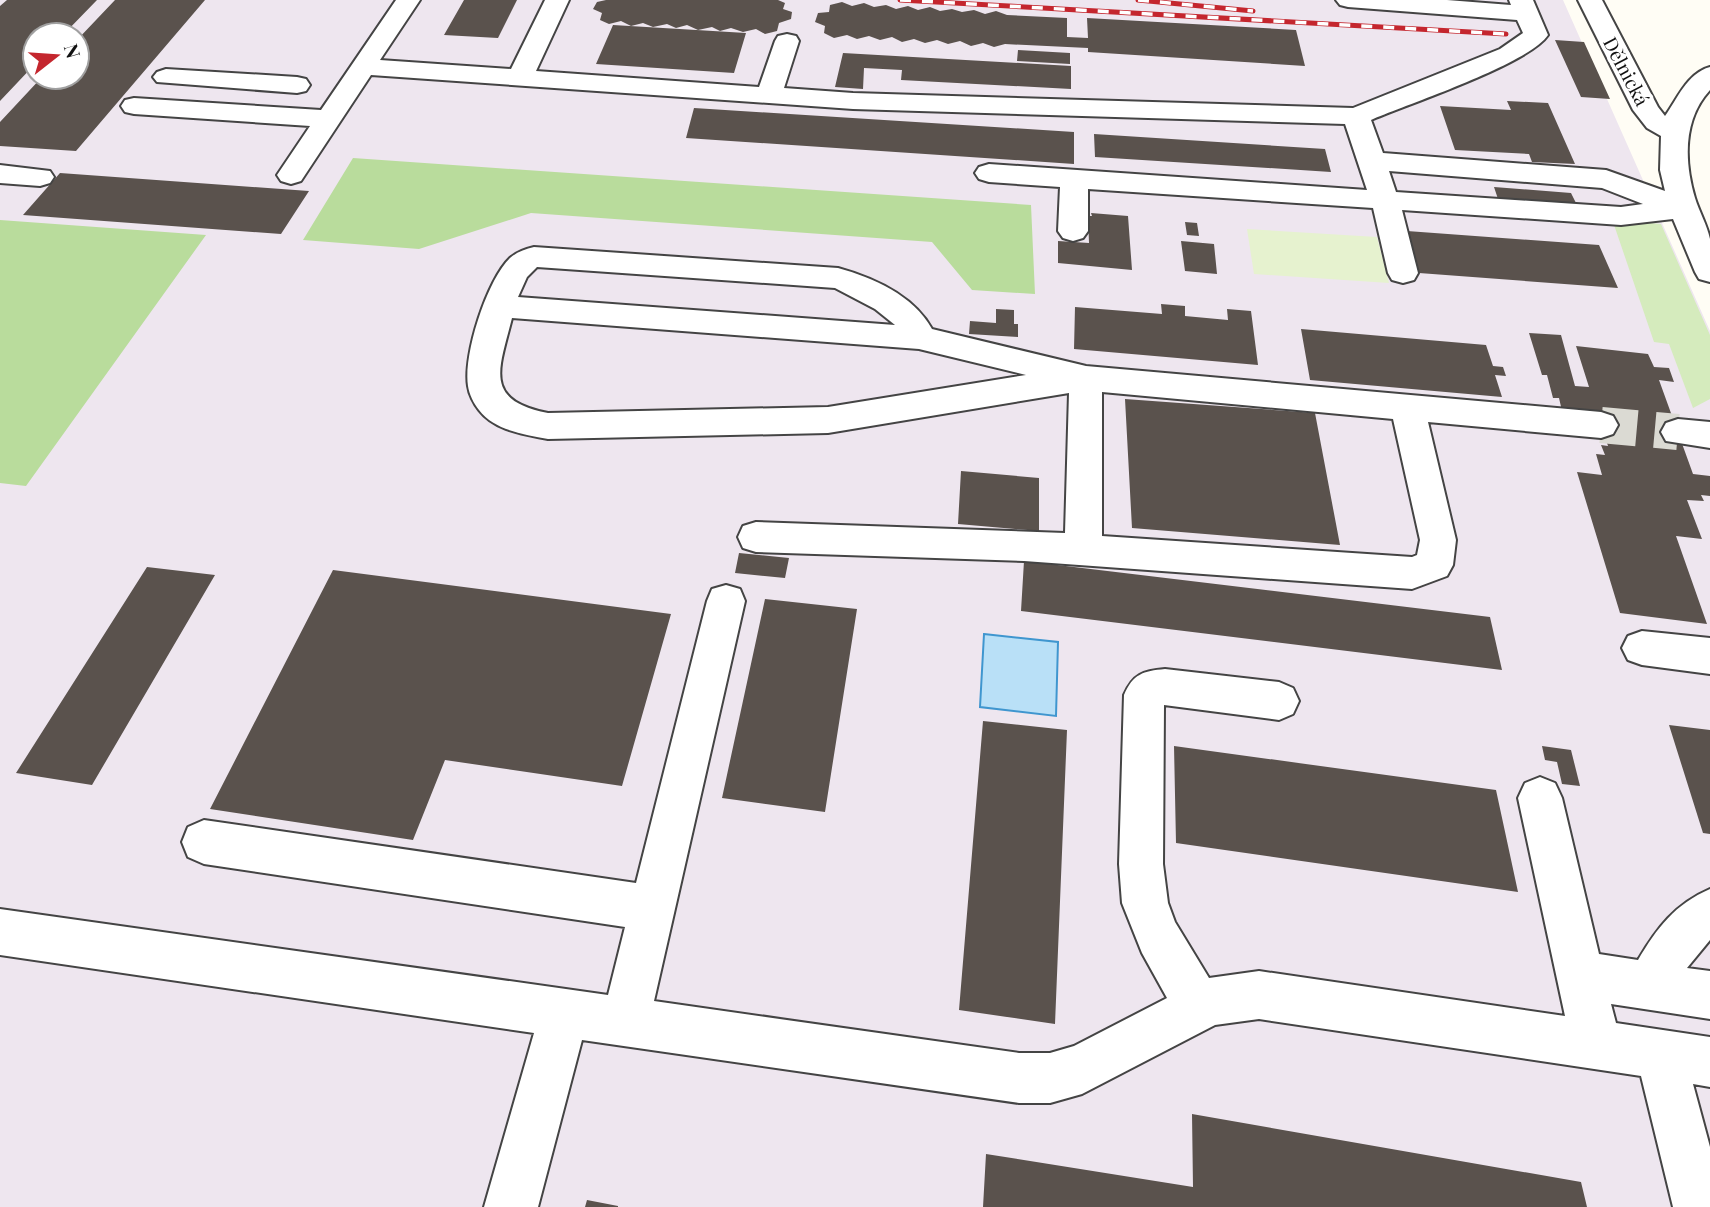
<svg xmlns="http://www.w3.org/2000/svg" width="1710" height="1207" font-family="'Playfair Display',serif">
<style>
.industrial{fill:#eee6ef;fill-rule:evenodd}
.green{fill:#d5ebbd}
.forest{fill:#b9dc9c}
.pitch{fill:#e6f2cf}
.water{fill:#b9e0f7;stroke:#3f96cf;stroke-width:2}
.building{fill:#5a524d}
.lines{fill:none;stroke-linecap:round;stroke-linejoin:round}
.minor-tunnel{stroke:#dbdad3;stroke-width:36;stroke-dasharray:36 18;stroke-linecap:butt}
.minor-casing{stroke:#444;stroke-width:4}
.minor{fill:#fff;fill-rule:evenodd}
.rail-casing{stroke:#c4262e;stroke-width:5}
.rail{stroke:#fff;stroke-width:3.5;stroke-dasharray:11;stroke-linecap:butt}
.labels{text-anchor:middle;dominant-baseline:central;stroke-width:7;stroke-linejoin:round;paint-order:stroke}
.far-street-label{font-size:19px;fill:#111;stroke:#fff}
</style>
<rect width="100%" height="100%" fill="#fffdf5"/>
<path class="industrial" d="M0,0H1563L1710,331V1207H0ZM35,35H77V77H35Z"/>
<path class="green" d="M1612,219L1661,224L1710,335V399L1693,408L1669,344L1654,342Z"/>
<path class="forest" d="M353,158L1031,205L1035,294L972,290L932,242L531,213L419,249L303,240Z
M0,220L206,235L26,486L0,483Z"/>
<path class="pitch" d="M1247,229L1377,237L1389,283L1254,274Z"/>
<path class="water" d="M984,634L1058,642L1056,716L980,707Z"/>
<path class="building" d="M7,0H97L63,35H35V64L0,101V6Z
M115,0H205L76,151L0,146V122L42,77H77V40Z
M464,0H517L498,38L444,35Z
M606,0H778L785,3L783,9L792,12L791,19L779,23L777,31L765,34L756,29L743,32L731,28L720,31L712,27L698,30L687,25L676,28L667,24L653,27L643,23L631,26L621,21L609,24L600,20L602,13L593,9L597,2Z
M842,2L852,6L864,3L874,7L886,5L896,9L908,6L918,10L930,7L940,11L952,9L962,12L974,10L985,14L996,11L1007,15L1067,18V37L1088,38L1087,18L1296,30L1305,66L1088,52V48L1005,44L994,47L983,43L971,46L960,41L948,44L937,40L925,43L914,39L902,42L892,37L880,40L869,36L857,39L847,35L834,38L824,33L825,26L815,22L818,13L829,12L830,5Z
M613,25L713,31L746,33L734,73L596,64Z
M1555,40L1584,42L1610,99L1581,97Z
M1018,50L1070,53V64L1017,61Z
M843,53L1071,66V89L901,80L902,70L864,68L863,89L835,87Z
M1507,101L1548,103L1575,164L1532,162L1529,154L1455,150L1440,106L1511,110Z
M694,108L1074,132V164L686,138Z
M1094,134L1325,149L1331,172L1095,157Z
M60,173L309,191L281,234L23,215Z
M1494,187L1571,193L1578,207L1499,202Z
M1091,213L1128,216L1132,270L1058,263V241L1089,243L1088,216H1092Z
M1185,222L1197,223L1199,236L1187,235Z
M1407,231L1599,245L1618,288L1419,273Z
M1181,241L1214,244L1217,274L1185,271Z
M1161,304L1185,306V316L1228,320L1227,309L1251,311L1258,365L1074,349L1075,307L1162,314Z
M996,309L1014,310V324H1018V337L969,334L970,321L996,323Z
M1301,329L1486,345L1493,366L1503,367L1506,376L1495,375L1502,397L1310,380Z
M1529,333L1561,335L1575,386L1589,387L1576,346L1648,354L1654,367L1669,368L1674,382L1659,380L1693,474L1710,476V496L1701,495L1704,501L1687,500L1702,539L1676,536L1707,624L1620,613L1577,472L1602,475L1596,454L1605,455L1601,445L1608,446L1601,425L1562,411L1559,398H1553L1547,375H1542Z
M1125,399L1315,413L1340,545L1132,528Z
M961,471L1039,478V531L958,524Z
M739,553L789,558L785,578L735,573Z
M1024,561L1490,617L1502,670L1021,611Z
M147,567L215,575L92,785L16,773Z
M333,570L671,614L622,786L445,760L413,840L210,809Z
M765,599L857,609L825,812L722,798Z
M983,721L1067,730L1055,1024L959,1010Z
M1669,725L1710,730V834L1703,833Z
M1174,746L1496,790L1518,892L1176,843Z
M1542,746L1571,750L1580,786L1562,784L1557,762L1545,760Z
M1192,1114L1581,1182L1587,1207H983L986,1154L1193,1187Z
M587,1200L618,1206V1207H585Z"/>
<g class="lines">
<path class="minor-tunnel" d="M1601,425L1678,432"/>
<g class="minor-casing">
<path id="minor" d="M396,0H420L380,60L511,69L545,0H569L536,71L759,87L775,41L778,36L787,34L796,36L799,41L784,88L853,93L1353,108L1500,49L1523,33L1517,20L1348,7L1340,5L1336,0H1447L1511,5L1509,0H1533L1548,35C1529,64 1408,104 1371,120L1383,153L1606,170L1665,191L1660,170L1661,136L1647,128L1633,110L1578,0H1602L1658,107L1665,116C1677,100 1687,73 1710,67V90C1683,119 1684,161 1695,198C1699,211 1707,225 1710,239C1710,252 1710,269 1710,282L1699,279L1695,272L1673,219L1621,225L1402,210L1418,273L1414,280L1403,283L1392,280L1388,273L1373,208L1088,189V231L1083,238L1073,241L1063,238L1058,231L1060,187L989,182L979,179L975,173L979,167L989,164L1367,190L1345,124L853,109L371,75L301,181L291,184L281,181L277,175L310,126L134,114L125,112L121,106L125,100L134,98L321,110ZM1389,171L1602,188L1643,204L1621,207L1396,192Z
M166,69L297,77L306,79L310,85L306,91L297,93L157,82L153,77L157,72Z
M0,165L50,171L54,177L50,183L40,186L0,183Z
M534,247L838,268C874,278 913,295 932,329L1086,366L1601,412L1613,416L1618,425L1613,434L1601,438L1428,422L1456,540L1453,565L1447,576L1412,589L1024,561L756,552L743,548L738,537L743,526L756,522L1065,533L1069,393L828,433L548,439C524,434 495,431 479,410C474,404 469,394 468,386C463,355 487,280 510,258C517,252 525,249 534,247ZM537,267L835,288L875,309L895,325L518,297L527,277ZM512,318L919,349L1026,375L828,407L548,413C483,400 499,370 512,318ZM1102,392L1393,419L1420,540L1417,555L1412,557L1102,536Z
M1678,419L1710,422V448L1666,441L1661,432L1666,423Z
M726,585L740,589L745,601L654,1001L1019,1053H1050L1074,1046L1167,998L1142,953L1122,903L1119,864L1124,695C1133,674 1143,671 1165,669L1279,682L1293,688L1299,701L1293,714L1279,720L1164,705L1163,864L1168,903L1175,922L1209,978L1259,971L1565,1016L1518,798L1525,783L1540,777L1555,783L1562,798L1599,954L1638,960C1657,928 1675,904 1710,889V940L1687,968L1710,971V1019L1611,1004L1616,1023L1710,1037V1087L1693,1084L1710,1147V1207H1673L1641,1076L1259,1019L1215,1025L1082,1094L1050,1103H1019L582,1040L538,1207H484L534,1033L0,955V909L608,995L625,927L204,864L188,857L182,842L188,827L204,820L636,883L707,601L712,589Z
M1642,631L1710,638V674L1642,665L1628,660L1622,648L1628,636Z"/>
</g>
<use href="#minor" class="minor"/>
<g class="rail-casing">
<path id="rail" d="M900,0L1506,34
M1138,0L1253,11"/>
</g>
<use href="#rail" class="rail"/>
</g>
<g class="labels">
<g class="far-street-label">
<text transform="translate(1627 71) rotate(62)">Dělnická</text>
</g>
</g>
<g transform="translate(56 56) rotate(73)"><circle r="33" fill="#ffffff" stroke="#a0a0a0" stroke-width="2"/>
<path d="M0-5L12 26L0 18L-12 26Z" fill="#c4262e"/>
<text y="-10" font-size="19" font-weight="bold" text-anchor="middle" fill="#111111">N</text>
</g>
</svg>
